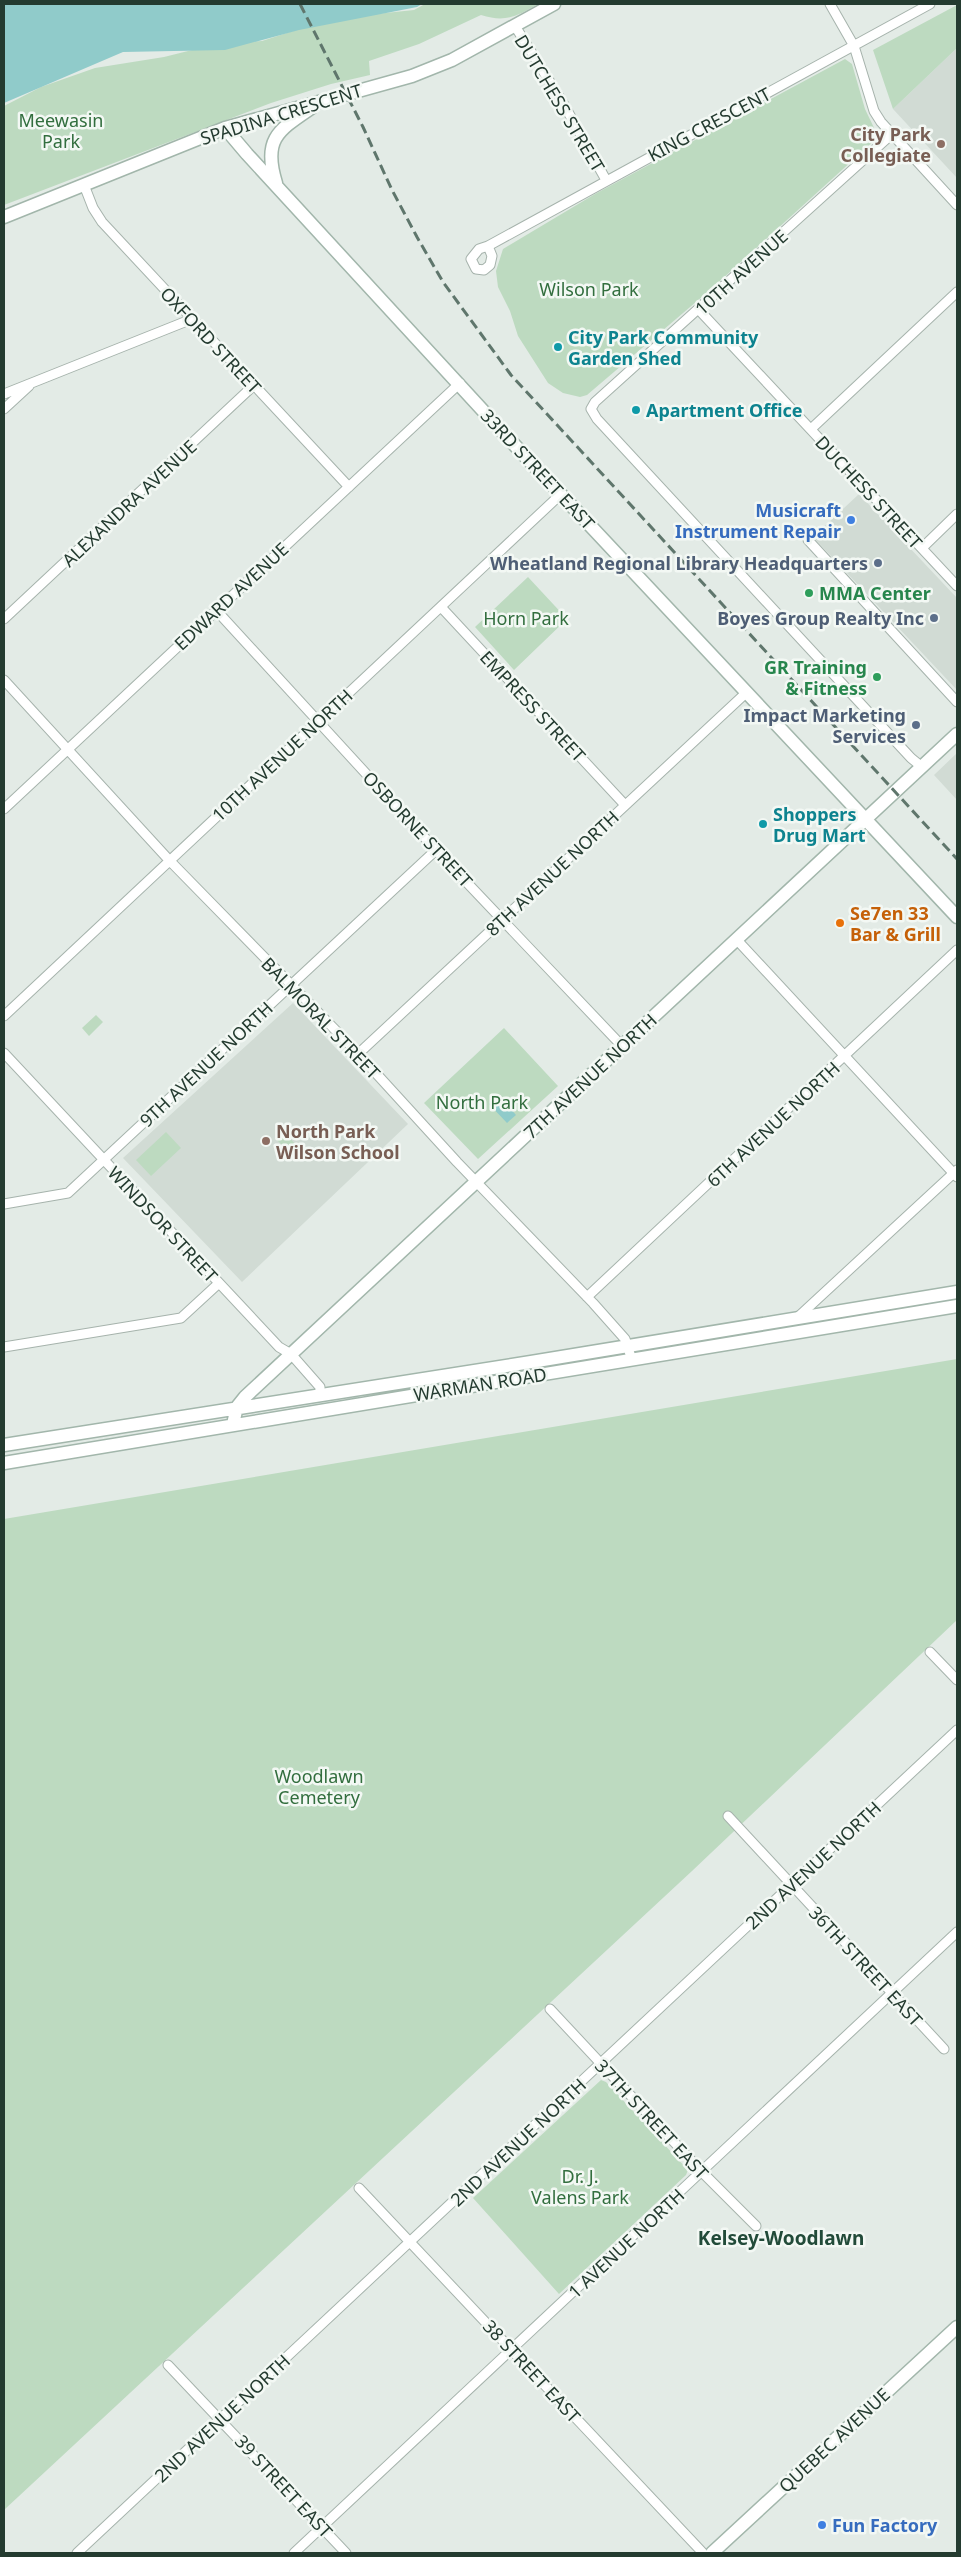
<svg xmlns="http://www.w3.org/2000/svg" width="961" height="2557" font-family="'Noto Sans',sans-serif">
<style>
.built{fill:#d1dbd4}
.green{fill:#bddac0}
.water{fill:#90cbca}
.lines{fill:none;stroke-linecap:round;stroke-linejoin:round}
.street-casing{stroke:#a6b3ac;stroke-width:11}
.secondary-casing{stroke:#a2b6ab;stroke-width:15}
.street{stroke:#fff;stroke-width:9}
.secondary{stroke:#fff;stroke-width:12}
.rail{stroke:#5f766c;stroke-width:3;stroke-dasharray:10 5;stroke-linecap:butt}
.education-dot{fill:#8d6e63;stroke:#f3f8f4;stroke-width:2}
.culture-dot{fill:#0f9aa8;stroke:#f3f8f4;stroke-width:2}
.shop-dot{fill:#3f7fe0;stroke:#f3f8f4;stroke-width:2}
.service-dot{fill:#5c6f8a;stroke:#f3f8f4;stroke-width:2}
.leisure-dot{fill:#2e9e5b;stroke:#f3f8f4;stroke-width:2}
.food-dot{fill:#e8710a;stroke:#f3f8f4;stroke-width:2}
.labels{text-anchor:middle;dominant-baseline:central;stroke-width:5;stroke-linejoin:round;paint-order:stroke}
.street-label{font-size:18px;fill:#243b30;stroke:#f3f8f4}
.park-label{font-size:18px;fill:#326e3e;stroke:#f3f8f4}
.education-label{font-size:18px;font-weight:bold;fill:#785e54;stroke:#f3f8f4;text-anchor:end}
.culture-label{font-size:18px;font-weight:bold;fill:#0d838f;stroke:#f3f8f4;text-anchor:start}
.shop-label{font-size:18px;font-weight:bold;fill:#366cbe;stroke:#f3f8f4;text-anchor:end}
.service-label{font-size:18px;font-weight:bold;fill:#4e5e75;stroke:#f3f8f4;text-anchor:end}
.leisure-label{font-size:18px;font-weight:bold;fill:#27864d;stroke:#f3f8f4;text-anchor:start}
.food-label{font-size:18px;font-weight:bold;fill:#c56008;stroke:#f3f8f4;text-anchor:start}
.neighbourhood-label{font-size:19px;font-weight:bold;fill:#224b39;stroke:#f3f8f4}
</style>
<rect width="100%" height="100%" fill="#e3ebe6"/>
<path class="built" d="M957,48V178L893,109Z
M859,494L957,598V690L813,537Z
M957,753V800L934,775Z
M293,1003L408,1124L242,1282L123,1158Z"/>
<path class="green" d="M425,4H538C517,16 506,23 481,15L419,44L369,61L370,75L331,84L271,103L4,205V106L41,87L95,68L164,57L216,44L262,41L299,29L366,15L414,10Z
M957,5V48L893,109L873,50Z
M845,59L852,64L865,109L877,134L876,139L710,290L587,395L580,397L563,393L548,383L518,336L510,311L498,287L496,271L503,249L595,194Z
M528,577L567,619L514,670L475,627Z
M96,1015L103,1022L89,1036L82,1028Z
M504,1028L558,1086L478,1159L424,1103Z
M166,1132L181,1148L151,1176L136,1160Z
M284,1132L298,1147L291,1154L276,1139Z
M957,1359V1620L692,1871L4,2510V1519Z
M601,2080L606,2082L688,2170L686,2175L559,2294L473,2198Z"/>
<path class="water" d="M4,4H422L417,7L299,30L225,50L123,52L4,103Z
M498,1095L516,1115L507,1123L489,1104Z"/>
<g class="lines">
<g class="street-casing">
<path id="street" d="M830,4L854,46L874,111L881,122L957,205
M515,26L563,103L606,180
M892,134L595,402L591,409L597,419L911,758L922,767
M84,185L93,208L102,222L349,487
M488,246L492,256L490,265L484,270L476,269L471,259L479,249L488,246L930,4
M699,310L957,586
M4,394L192,319
M4,409L29,386
M811,429L957,292
M808,540L957,702
M922,548L957,514
M441,607L625,805
M216,610L436,850L622,1046
M4,619L253,386
M4,680L169,860L352,1047L457,1162L593,1303L625,1339L632,1360
M4,809L460,383
M737,940L957,1177
M4,1016L561,494
M4,1053L279,1347L291,1354L320,1387V1395
M358,1054L747,692
M4,1204L68,1193L436,850
M587,1297L957,950
M798,1317L957,1170
M4,1347L181,1318L218,1284
M930,1652L957,1680
M728,1816L944,2049
M550,2009L702,2172L756,2226
M359,2188L703,2553
M168,2365L346,2553
M77,2553L957,1730
M294,2553L957,1932"/>
</g>
<g class="secondary-casing">
<path id="secondary" d="M225,128L247,154L509,439L957,917
M276,183C262,138 279,130 314,106
M4,217L225,128L412,76L452,60L554,4
M233,1424L237,1407L245,1397L957,734
M4,1445L531,1362L957,1292
M4,1463L957,1306
M712,2553L957,2327"/>
</g>
<use href="#street" class="street"/>
<use href="#secondary" class="secondary"/>
<path class="rail" d="M300,4L363,127L392,190L417,237L443,282L511,375L957,859"/>
</g>
<g class="education-dot">
<circle cx="941" cy="144" r="5"/>
<circle cx="266" cy="1141" r="5"/>
</g>
<g class="culture-dot">
<circle cx="558" cy="347" r="5"/>
<circle cx="636" cy="410" r="5"/>
<circle cx="763" cy="824" r="5"/>
</g>
<g class="shop-dot">
<circle cx="851" cy="520" r="5"/>
<circle cx="822" cy="2525" r="5"/>
</g>
<g class="service-dot">
<circle cx="878" cy="563" r="5"/>
<circle cx="934" cy="618" r="5"/>
<circle cx="916" cy="725" r="5"/>
</g>
<g class="leisure-dot">
<circle cx="809" cy="593" r="5"/>
<circle cx="877" cy="677" r="5"/>
</g>
<circle class="food-dot" cx="840" cy="923" r="5"/>
<g class="labels">
<g class="street-label">
<text transform="translate(560 103) rotate(59)">DUTCHESS STREET</text>
<text transform="translate(281 114) rotate(-17)">SPADINA CRESCENT</text>
<text transform="translate(709 124) rotate(-28)">KING CRESCENT</text>
<text transform="translate(741 272) rotate(-42)">10TH AVENUE</text>
<text transform="translate(211 340) rotate(47)">OXFORD STREET</text>
<text transform="translate(538 469) rotate(47)">33RD STREET EAST</text>
<text transform="translate(869 492) rotate(47)">DUCHESS STREET</text>
<text transform="translate(129 503) rotate(-43)">ALEXANDRA AVENUE</text>
<text transform="translate(231 596) rotate(-43)">EDWARD AVENUE</text>
<text transform="translate(533 706) rotate(47)">EMPRESS STREET</text>
<text transform="translate(282 755) rotate(-43)">10TH AVENUE NORTH</text>
<text transform="translate(418 829) rotate(47)">OSBORNE STREET</text>
<text transform="translate(552 873) rotate(-43)">8TH AVENUE NORTH</text>
<text transform="translate(321 1018) rotate(46)">BALMORAL STREET</text>
<text transform="translate(206 1064) rotate(-43)">9TH AVENUE NORTH</text>
<text transform="translate(590 1076) rotate(-43)">7TH AVENUE NORTH</text>
<text transform="translate(773 1124) rotate(-43)">6TH AVENUE NORTH</text>
<text transform="translate(163 1224) rotate(47)">WINDSOR STREET</text>
<text transform="translate(480 1384) rotate(-9)">WARMAN ROAD</text>
<text transform="translate(813 1865) rotate(-43)">2ND AVENUE NORTH</text>
<text transform="translate(866 1966) rotate(47)">36TH STREET EAST</text>
<text transform="translate(652 2119) rotate(47)">37TH STREET EAST</text>
<text transform="translate(518 2142) rotate(-43)">2ND AVENUE NORTH</text>
<text transform="translate(626 2243) rotate(-43)">1 AVENUE NORTH</text>
<text transform="translate(532 2371) rotate(47)">38 STREET EAST</text>
<text transform="translate(222 2418) rotate(-43)">2ND AVENUE NORTH</text>
<text transform="translate(834 2440) rotate(-43)">QUEBEC AVENUE</text>
<text transform="translate(284 2486) rotate(47)">39 STREET EAST</text>
</g>
<g class="park-label">
<text x="61" y="120">Meewasin<tspan x="61" dy="21">Park</tspan></text>
<text x="589" y="289">Wilson Park</text>
<text x="526" y="618">Horn Park</text>
<text x="482" y="1102">North Park</text>
<text x="319" y="1776">Woodlawn<tspan x="319" dy="21">Cemetery</tspan></text>
<text x="580" y="2176">Dr. J.<tspan x="580" dy="21">Valens Park</tspan></text>
</g>
<g class="education-label">
<text x="931" y="134">City Park<tspan x="931" dy="21">Collegiate</tspan></text>
<text x="276" y="1131" text-anchor="start">North Park<tspan x="276" dy="21">Wilson School</tspan></text>
</g>
<g class="culture-label">
<text x="568" y="337">City Park Community<tspan x="568" dy="21">Garden Shed</tspan></text>
<text x="646" y="410">Apartment Office</text>
<text x="773" y="814">Shoppers<tspan x="773" dy="21">Drug Mart</tspan></text>
</g>
<g class="shop-label">
<text x="841" y="510">Musicraft<tspan x="841" dy="21">Instrument Repair</tspan></text>
<text x="832" y="2525" text-anchor="start">Fun Factory</text>
</g>
<g class="service-label">
<text x="868" y="563">Wheatland Regional Library Headquarters</text>
<text x="924" y="618">Boyes Group Realty Inc</text>
<text x="906" y="715">Impact Marketing<tspan x="906" dy="21">Services</tspan></text>
</g>
<g class="leisure-label">
<text x="819" y="593">MMA Center</text>
<text x="867" y="667" text-anchor="end">GR Training<tspan x="867" dy="21">&amp; Fitness</tspan></text>
</g>
<g class="food-label">
<text x="850" y="913">Se7en 33<tspan x="850" dy="21">Bar &amp; Grill</tspan></text>
</g>
<g class="neighbourhood-label">
<text x="781" y="2238">Kelsey-Woodlawn</text>
</g>
</g>
<rect width="961" height="2557" fill="none" stroke="#243b30" stroke-width="10"/>
</svg>
